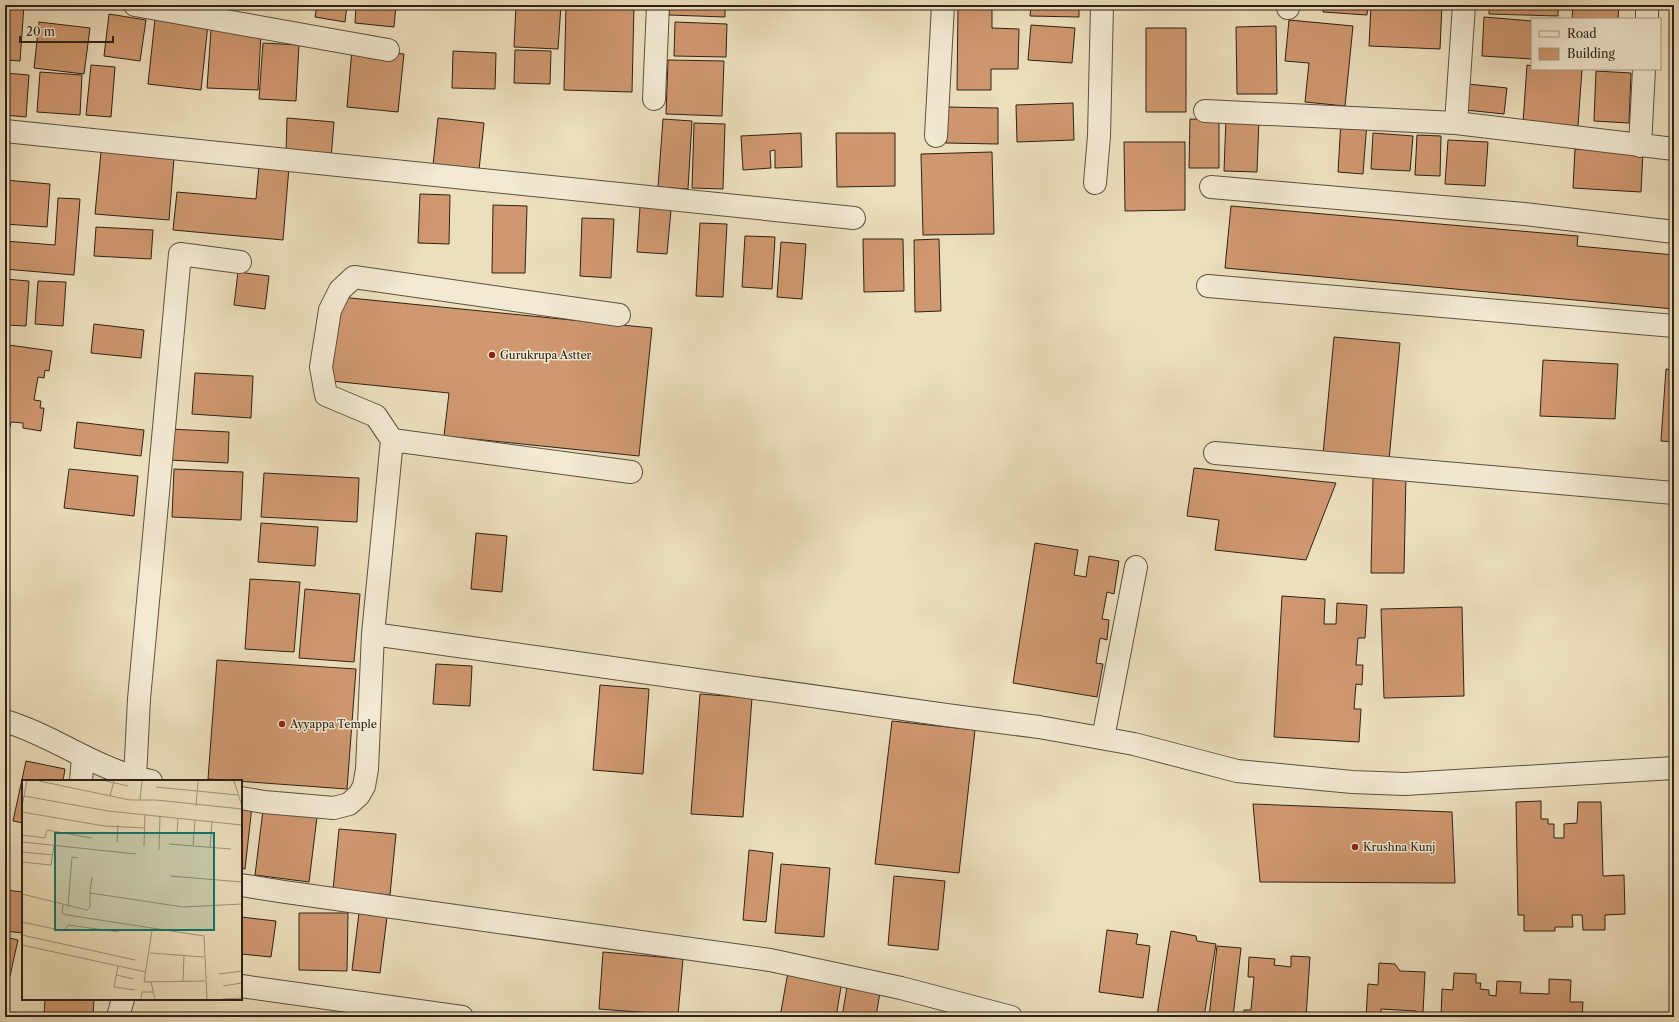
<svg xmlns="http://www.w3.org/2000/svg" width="1679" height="1022" font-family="'Libre Caslon Text',serif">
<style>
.building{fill:#d09870;stroke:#2c2217}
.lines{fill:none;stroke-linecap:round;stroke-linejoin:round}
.minor-casing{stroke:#5c5140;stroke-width:24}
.minor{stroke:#f3ead3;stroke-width:22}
.poi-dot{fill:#8f2418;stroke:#f3ead3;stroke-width:1.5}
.labels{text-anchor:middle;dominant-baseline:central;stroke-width:3;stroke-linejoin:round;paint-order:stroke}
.poi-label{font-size:11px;fill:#2c2217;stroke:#f3ead3;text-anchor:start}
.inset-road{fill:none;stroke:#a0937a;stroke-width:1}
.view{fill:#0f766e;fill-opacity:0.15;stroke:#0f766e;stroke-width:2}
.inset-edge{fill:none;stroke:#2c2217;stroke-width:2}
</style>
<rect width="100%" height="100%" fill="#eddfbc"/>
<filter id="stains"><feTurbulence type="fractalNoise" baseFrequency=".005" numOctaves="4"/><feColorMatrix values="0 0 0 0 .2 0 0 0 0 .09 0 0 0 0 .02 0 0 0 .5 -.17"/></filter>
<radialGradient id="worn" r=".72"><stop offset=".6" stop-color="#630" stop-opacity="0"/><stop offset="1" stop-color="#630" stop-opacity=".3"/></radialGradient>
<path class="building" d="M5,5H24L20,61L5,60Z
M269,5H301V9Z
M317,5H347L345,22L315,17Z
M356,5H396L394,27L355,23Z
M516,5H561L558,49L514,47Z
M566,5H634L632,92L564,90Z
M669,5H725V17L669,15Z
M958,5H992V28L1019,29L1018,69H991V90H957Z
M1031,5H1079V17L1030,16Z
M1324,5H1368L1367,15L1323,12Z
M1371,5H1442L1440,49L1369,46Z
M1489,5H1558V16L1489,14Z
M1573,5H1619L1618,19H1572Z
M109,14L146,20L140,61L104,56Z
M1484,17L1532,21V59L1482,56Z
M155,19L208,24L201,90L148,84Z
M1289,20L1353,26L1345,106L1305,102L1309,63L1285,61Z
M39,22L90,28L84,74L34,68Z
M675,22L727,24L726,57L674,56Z
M1031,25L1075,28L1072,63L1028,60Z
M1276,26L1277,94H1237L1236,27Z
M1146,28H1186V112H1146Z
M211,30L261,33L258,90L207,88Z
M263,43L299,45L296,101L259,99Z
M352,49L404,54L398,112L347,107Z
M515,50L551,51L550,84L514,83Z
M453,51L496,53L495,89L452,88Z
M668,60L724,61L722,116L666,114Z
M91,65L115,67L111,117L86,115Z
M1527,65L1532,66V69H1582L1578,126L1523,123Z
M1596,71L1631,73L1629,123L1594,121Z
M40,72L82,75L80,115L37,112Z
M5,73L29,75L26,117L5,115Z
M1468,84L1507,88L1504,114L1466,110Z
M1073,103L1074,140L1017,142L1016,105Z
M947,107L998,108V144L946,143Z
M287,118L334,122L331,158L286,153Z
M438,118L484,123L479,170L433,165Z
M1226,118L1259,119L1257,172L1224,171Z
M663,119L692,121L688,189L658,187Z
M1190,119L1219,120V168H1189Z
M1341,120L1367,122L1363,174L1338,172Z
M694,123L725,124L723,189L692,188Z
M801,133L802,167L775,168V150L770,151L771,168L743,170L741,136Z
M836,133H895V186L837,187Z
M1373,133L1413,136L1410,171L1371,169Z
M1417,135L1441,136L1440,176L1415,175Z
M1448,140L1488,142L1485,186L1445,184Z
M1124,142H1185V210L1125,211Z
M1575,149L1643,152L1641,192L1573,188Z
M101,152L174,158L169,220L95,214Z
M992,152L994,234L923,235L921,154Z
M259,165L289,167L283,240L173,230L177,192L256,199Z
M5,180L50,184L47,227L5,224Z
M420,194L450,195L449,244L418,243Z
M58,198L80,199L74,275L5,269V241L55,245Z
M493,205L527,206L525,273H492Z
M1231,206L1578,236L1577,246L1674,255V309L1225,268Z
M640,207L671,210L667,254L637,252Z
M582,218L614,219L611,278L580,276Z
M700,223L727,224L723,297L696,296Z
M96,227L153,230L151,259L94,256Z
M745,236L775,237L772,289L742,287Z
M863,239H903L904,291L864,292Z
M939,239L941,311L915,312L914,240Z
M781,242L806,244L802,299L777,297Z
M238,272L269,276L265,309L234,305Z
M5,279L29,281L26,326L5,325Z
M38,281L66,282L63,326L35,324Z
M340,297L652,328L639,456L444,436L449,393L331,381Z
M94,324L144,330L141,358L91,353Z
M1334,337L1400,343L1389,460L1323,454Z
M9,345L52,351L49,371L45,370L44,378L38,377L34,400L41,401L40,408H44L41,431L23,428V423L11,422L10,427L5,426V373Z
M1543,360L1618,364L1615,419L1540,416Z
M1666,369L1674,370V442L1661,441Z
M195,373L253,376L251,418L192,414Z
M77,422L144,430L141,456L74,448Z
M170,429L229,432L228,463L169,460Z
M1194,468L1336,483L1306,560L1215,550L1219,520L1187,516Z
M69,469L138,476L134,516L64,508Z
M174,469L243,472L241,520L172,517Z
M264,473L359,478L357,522L261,517Z
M1373,476H1406L1404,573H1371Z
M261,523L318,527L315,566L258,562Z
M476,533L507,536L502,592L471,589Z
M1035,543L1078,550L1074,575L1086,577L1089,556L1119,561L1114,594L1107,592L1102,619L1109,620L1107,640L1100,638L1096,663L1103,664L1097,697L1013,683Z
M250,579L300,582L294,652L245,649Z
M305,589L360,594L354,662L299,658Z
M1282,596L1325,599L1324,624H1336L1337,603L1367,605L1365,638H1358L1356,665H1363L1362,685L1356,684L1354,709H1361L1359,742L1274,737Z
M1462,607L1464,696L1384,698L1381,609Z
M217,660L356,669L347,789L208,779Z
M436,664L472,666L470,706L433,704Z
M600,685L649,689L643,774L593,770Z
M700,694L752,698L743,817L691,814Z
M892,721L975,730L959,873L875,864Z
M26,761L65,769L63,781H23V823L13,821Z
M1541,801V819H1548V824H1554V838H1564V824L1577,823L1578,802H1601L1603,876L1624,875L1625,914L1605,915V930H1583L1582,915H1572L1573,927H1555V931H1524V915H1518L1516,802Z
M1253,804L1452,812L1455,883L1260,882Z
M241,805L252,806L245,869L241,868Z
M263,810L317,817L309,882L255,875Z
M339,829L396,834L390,895L333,890Z
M749,850L773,853L766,922L743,920Z
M781,864L830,868L824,937L775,933Z
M894,876L945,881L938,950L888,945Z
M5,890L23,892V933L5,931Z
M299,913H348L347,971L299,970Z
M359,913L387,917L380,973L352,970Z
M241,917L276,921L271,957L241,954Z
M1107,930L1138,934L1136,944L1150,946L1143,998L1099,992Z
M1171,931L1196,936L1197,941L1216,944L1204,1017H1170L1157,1015Z
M5,937L18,940L10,976L5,975Z
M1217,946L1241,948L1233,1017H1209Z
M603,952L683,959L678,1015L599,1009Z
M1291,956L1310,957L1306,1017H1243L1244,1010H1251L1254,977H1248L1249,957L1275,959L1274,965L1291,967Z
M1379,963L1395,964L1400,971L1425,972L1423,1013H1427V1015L1422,1014V1017H1416V1011L1381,1009V1017H1366L1368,984L1378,985Z
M788,972L842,981L836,1017H780Z
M1454,973L1476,974V983H1481L1480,989L1489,990V995L1496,996L1497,981L1521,982L1520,993L1549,994V979L1571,980L1570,1002H1583L1582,1017H1441L1442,989L1453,990Z
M847,987L880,992L876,1017H842Z
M45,999H94L93,1017H73L44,1014Z"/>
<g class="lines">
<g class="minor-casing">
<path id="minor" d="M135,5L388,50
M1288,8V5
M1647,19V5
M654,99L658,5
M1205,111L1456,123L1674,149
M1456,123L1464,5
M5,131L854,218
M936,136L943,5
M1640,146L1644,69
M1095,183L1099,136L1102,5
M1211,187L1524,214L1674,232
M1208,286L1674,326
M392,440L376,416L326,395L321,367L330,310L340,290L354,277L619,315
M1215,453L1674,493
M373,634L392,440L631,472
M5,721C55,736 98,771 151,781
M1103,738L1136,567
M135,778L139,699L180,254L240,262
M81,781L83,757
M241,798L264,802L334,808L349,804L359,795L364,786L367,769L373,634L946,715L1039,727L1134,744L1237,771L1352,782L1405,784L1674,768
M241,885L285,892L770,960L901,988L1011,1017
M241,986L462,1017
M118,1017L123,999"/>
</g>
<use href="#minor" class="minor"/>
</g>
<g class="poi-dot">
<circle cx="492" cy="355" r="4"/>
<circle cx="282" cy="724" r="4"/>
<circle cx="1355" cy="847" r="4"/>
</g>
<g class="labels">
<g class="poi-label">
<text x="500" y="355">Gurukrupa Astter</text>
<text x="290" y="724">Ayyappa Temple</text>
<text x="1363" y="847">Krushna Kunj</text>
</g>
</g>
<g transform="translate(22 780)">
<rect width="220" height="220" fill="#eddfbc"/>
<path class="inset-road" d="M17,1L108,20H134L220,29M84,1L106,6M212,1L220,26M134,7L216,15M2,16L86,31L220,45M88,16L92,1M118,20L120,1M0,26L5,1M174,26L176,1M0,32L82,46L123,48M155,54L156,38M0,55L23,58L25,50L70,58M0,62L114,74M95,62L96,45M147,64L209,69M171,65L173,40M122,66L123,35M188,67L190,42M137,70L138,36M0,72L31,75M0,82L29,85L32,65M148,96L220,102M68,113L70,97M0,114L65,130L68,127V113L161,127L220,124M41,125L40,133L45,135L182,156L185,219M46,127L50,77L56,78M0,142L42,151L46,145L97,152M130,150L122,202L183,201M0,155L113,180M0,165L124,192M128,173L182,177M96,186L92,207L113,210M197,194L220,191M94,195L112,199M161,201L162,175M129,202L133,219M201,206L220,203M119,219L120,212H131M201,219L220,218"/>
<path class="view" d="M33,53H192V150H33Z"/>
<rect width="220" height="220" class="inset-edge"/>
</g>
<rect width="1679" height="1022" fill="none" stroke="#eddfbc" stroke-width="20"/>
<rect x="6" y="6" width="1667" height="1010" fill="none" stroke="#2c2217" stroke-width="2"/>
<rect x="10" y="10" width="1659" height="1002" fill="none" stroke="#2c2217"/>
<rect x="1531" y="18" width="130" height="52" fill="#f3ead3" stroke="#a39a88"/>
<rect x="1539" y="31" width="20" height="6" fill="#f3ead3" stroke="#a39a88"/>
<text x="1567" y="38" font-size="12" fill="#2c2217">Road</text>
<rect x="1539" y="48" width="20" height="12" fill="#d09870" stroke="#a39a88"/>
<text x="1567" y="58" font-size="12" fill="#2c2217">Building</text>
<path d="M20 36v6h93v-6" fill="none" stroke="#2c2217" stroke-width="2"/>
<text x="26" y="36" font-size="12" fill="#2c2217" stroke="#f3ead3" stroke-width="3" paint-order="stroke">20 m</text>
<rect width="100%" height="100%" filter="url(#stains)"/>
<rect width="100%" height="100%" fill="url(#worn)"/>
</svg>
